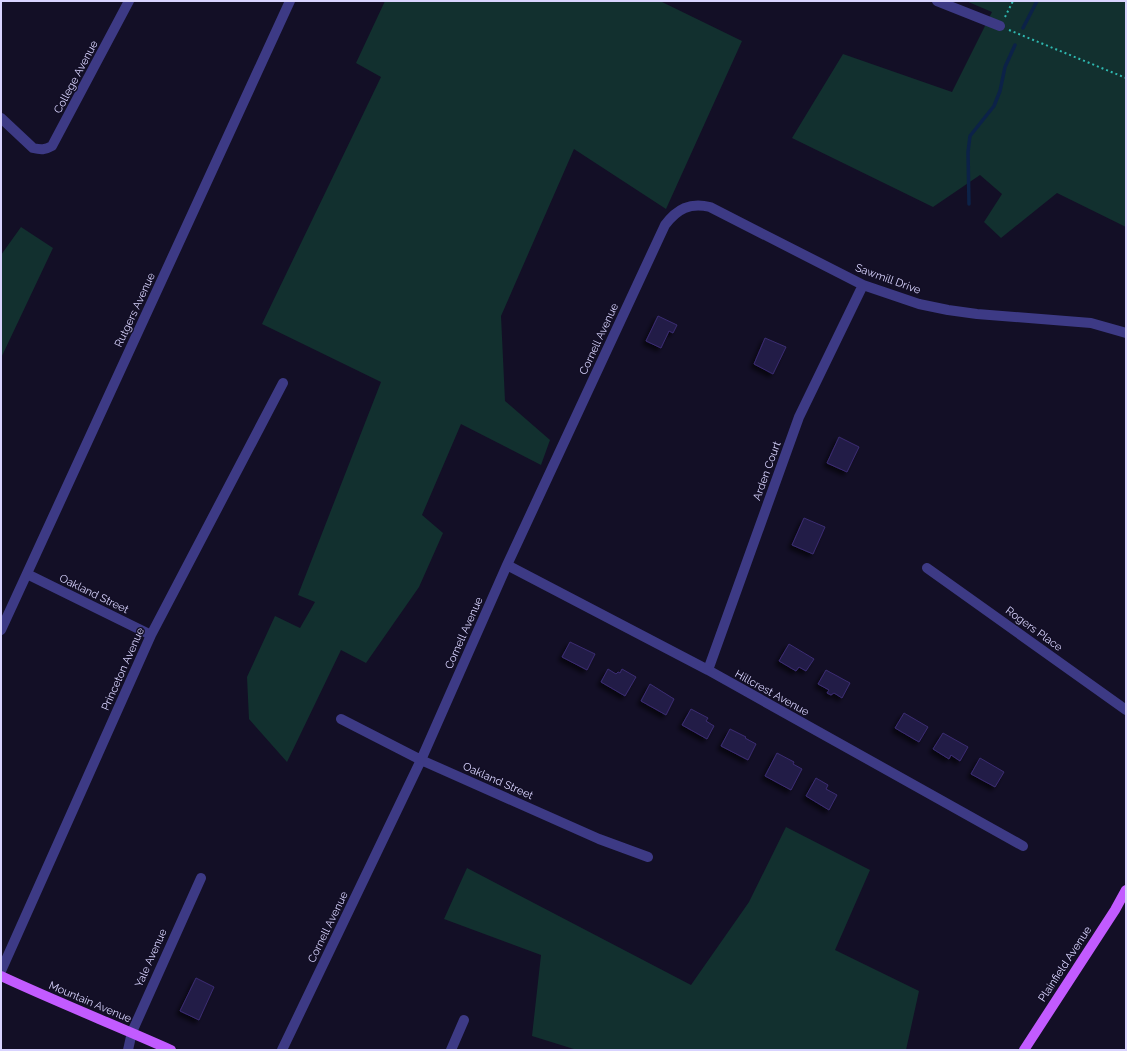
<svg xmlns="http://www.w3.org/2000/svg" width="1127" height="1051" font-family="Raleway,sans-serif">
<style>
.green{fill:#12302f}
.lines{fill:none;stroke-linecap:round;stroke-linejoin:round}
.stream{stroke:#0c2248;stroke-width:3.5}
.building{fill:#241b47;stroke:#3b2d73;filter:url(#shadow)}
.path{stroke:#2fb8b0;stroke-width:2;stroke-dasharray:2 3;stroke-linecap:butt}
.minor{stroke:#3d3a85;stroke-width:10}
.major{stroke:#c25bff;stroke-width:10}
.labels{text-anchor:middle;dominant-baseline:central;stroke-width:3;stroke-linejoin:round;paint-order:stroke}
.street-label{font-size:11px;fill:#d9d4ff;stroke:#130f26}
</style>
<defs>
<filter id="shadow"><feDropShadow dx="-3.5" dy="3.5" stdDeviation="2" flood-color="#0009"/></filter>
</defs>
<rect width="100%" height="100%" fill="#130f26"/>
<path class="green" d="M385,1H660L742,41L666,209L574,149L501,316L505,401L550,440L541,465L461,424L422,515L443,533L419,587L366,663L341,650L287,762L249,719L247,677L275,616L300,628L315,602L298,595L381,382L262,324L381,77L356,63Z
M966,1H1126V227L1057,193L1001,238L984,222L1002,194L980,175L933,207L792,138L843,54L952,92L992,12Z
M21,227L53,248L1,358V255Z
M786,827L870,870L835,950L919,991L906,1050H577L532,1036L541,955L444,919L467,868L691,985L749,902Z"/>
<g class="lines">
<path class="stream" d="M1023,28L1037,1
M969,204L968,152L970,136L994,106L1000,91L1005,67L1015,45"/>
</g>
<path class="building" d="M658,316L677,325L673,333L669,331L661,348L646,341Z
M765,338L786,347L773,374L754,364Z
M839,437L859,447L847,472L827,463Z
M804,518L825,527L813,554L792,545Z
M570,642L595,654L587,670L562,657Z
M789,644L814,659L806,671L799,667L796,671L779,661Z
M608,669L616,674L618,672L620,673L622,669L636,677L625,696L601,682Z
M826,670L850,683L842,698L834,693L831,695L827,693L829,690L818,684Z
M650,684L674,699L666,715L641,701Z
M691,709L708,718L706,721L714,726L707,739L682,725Z
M904,713L928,727L919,742L895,728Z
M730,729L746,737L745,738L756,744L748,760L721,746Z
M943,733L968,747L960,761L951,755L949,759L933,749Z
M777,753L794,762L793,764L802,769L791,790L765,776Z
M980,758L1004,772L995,787L971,774Z
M816,778L828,785L826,789L837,795L829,810L806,796Z
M196,978L214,987L199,1020L180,1011Z"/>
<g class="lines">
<path class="path" d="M1005,17L1013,1
M1009,30L1126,78"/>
<path class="minor" d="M937,1L1000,26
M1,118L33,148C41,150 45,150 52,146L129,1
M507,565L708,670L1023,846
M927,568L1126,710
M27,574L151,635
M1,630L290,1
M708,670L799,417L863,285
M341,719L421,760L599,839L648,857
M1,971L151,635L283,383
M128,1050L132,1032L201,878
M282,1050L421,760L507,565L665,225C677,209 690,202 710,207L863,285L919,304L948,310L977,314L1091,323L1126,333
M451,1050L464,1020"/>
<path class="major" d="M1,976C57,1002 115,1025 171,1050
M1024,1050L1115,910L1126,890"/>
</g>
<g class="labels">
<g class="street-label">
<text transform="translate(76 77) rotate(-62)">College Avenue</text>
<text transform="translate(888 279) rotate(20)">Sawmill Drive</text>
<text transform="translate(135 310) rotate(-65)">Rutgers Avenue</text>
<text transform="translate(599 339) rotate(-65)">Cornell Avenue</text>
<text transform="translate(767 471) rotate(-70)">Arden Court</text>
<text transform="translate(94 594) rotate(26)">Oakland Street</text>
<text transform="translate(1034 629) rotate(36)">Rogers Place</text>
<text transform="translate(464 633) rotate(-66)">Cornell Avenue</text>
<text transform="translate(123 669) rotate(-66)">Princeton Avenue</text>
<text transform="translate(772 693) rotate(29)">Hillcrest Avenue</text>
<text transform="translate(498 781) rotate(24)">Oakland Street</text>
<text transform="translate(328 927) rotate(-64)">Cornell Avenue</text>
<text transform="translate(151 958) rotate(-66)">Yale Avenue</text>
<text transform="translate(1065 964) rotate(-57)">Plainfield Avenue</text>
<text transform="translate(90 1002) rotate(23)">Mountain Avenue</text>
</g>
</g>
<rect width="1127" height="1051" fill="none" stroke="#d9d4ff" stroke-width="4"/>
</svg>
